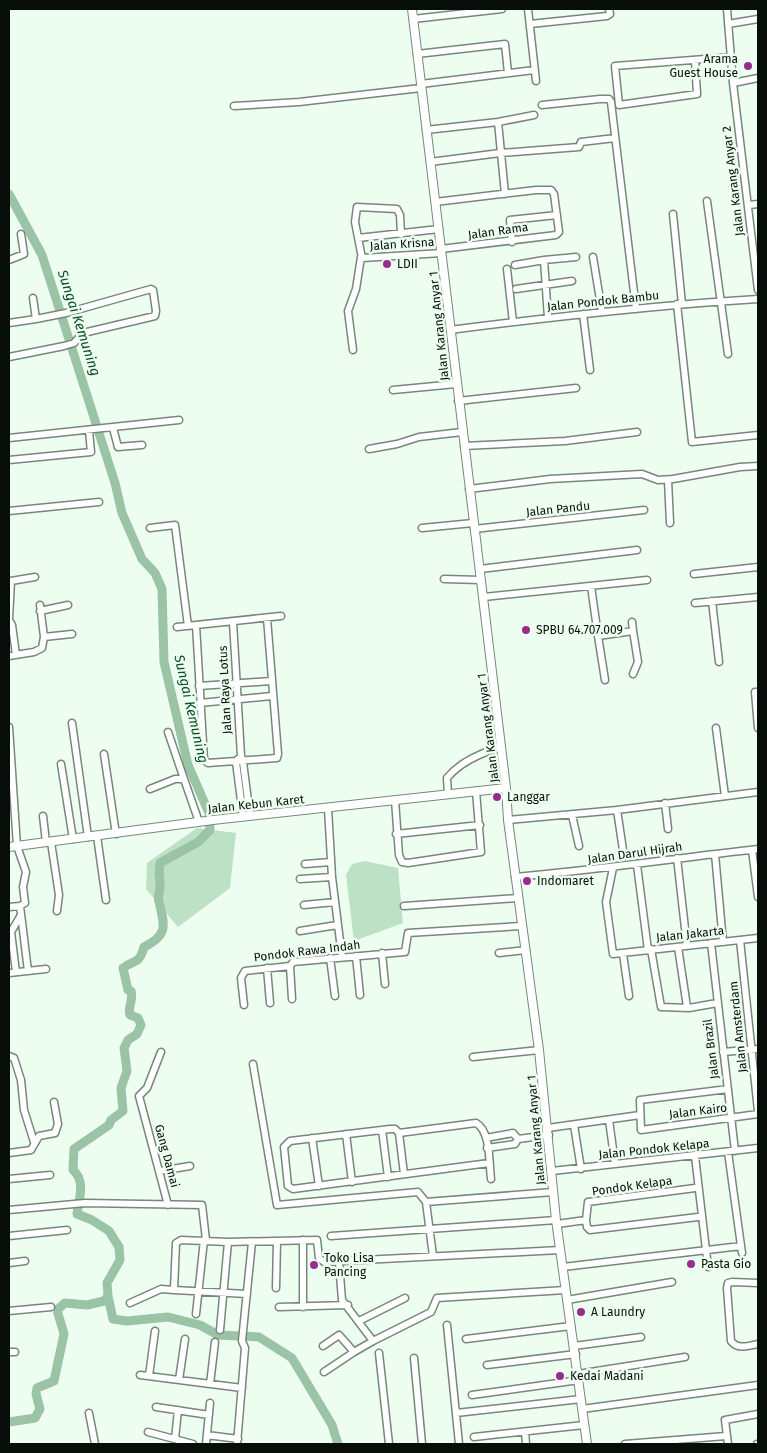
<svg xmlns="http://www.w3.org/2000/svg" width="767" height="1453" font-family="'Fira Sans',sans-serif">
<style>
.green{fill:#bce1c5}
.lines{fill:none;stroke-linecap:round;stroke-linejoin:round}
.river{stroke:#9bc3a5;stroke-width:9}
.minor-casing{stroke:#75887a;stroke-width:9}
.major-casing{stroke:#75887a;stroke-width:10}
.minor{stroke:#fff;stroke-width:6}
.major{stroke:#fff;stroke-width:8}
.poi-dot{fill:#982c8d;stroke:#edfef1;stroke-width:2}
.labels{text-anchor:middle;dominant-baseline:central;stroke-width:5;stroke-linejoin:round;paint-order:stroke}
.poi-label{font-size:12px;fill:#070e09;stroke:#edfef1;text-anchor:start}
.street-label{font-size:12px;fill:#070e09;stroke:#edfef1}
.water-label{font-size:14px;font-style:italic;fill:#0b4d27;stroke:#edfef1}
</style>
<rect width="100%" height="100%" fill="#edfef1"/>
<path class="green" d="M197,828L236,833L230,888L178,927L146,889L147,863Z
M365,861L398,868L403,923L354,941L346,875L352,864Z"/>
<g class="lines">
<path class="river" d="M9,194L42,255L115,483L122,513L142,559L155,573L162,589L164,662L188,765L209,813L210,830L198,842L160,863C158,872 160,878 160,887C160,892 157,897 159,902C165,926 168,935 144,947C139,965 135,959 123,968L128,990L131,991C134,1000 127,1007 130,1015L138,1018L141,1025L137,1034L128,1040L124,1048L127,1071L121,1088L123,1111L111,1120L109,1125L74,1149L73,1170C86,1181 79,1199 77,1214L92,1220L109,1231L119,1247L120,1260L107,1283L108,1296L104,1301L87,1305L65,1303L57,1310L64,1334L54,1381L37,1388L36,1394L40,1409L35,1418L9,1422
M108,1296L113,1319L127,1321L168,1317L200,1325L218,1335L259,1337L292,1358L332,1425L338,1444"/>
<g class="minor-casing">
<path id="minor" d="M528,9L536,81
M727,9L733,83L758,290
M413,19L502,9
M530,24L607,16L610,14L609,9
M728,24L758,19
M417,54L505,44L508,73
M695,60L697,94L619,105L615,66L731,57
M733,83L758,78
M421,84L534,70
M542,105L600,99H609L611,102L636,309
M234,106L299,102L421,88
M426,130L498,122
M430,162L500,153L579,147L581,142L615,138
M505,194L498,122L534,115
M707,201L728,354
M435,202L536,190H551L554,194L559,232L556,235L441,249
M749,205L758,204
M673,214L682,304
M401,234L400,215L397,209L357,207L355,222L362,258L442,253
M358,238L439,229
M512,242L510,220L557,215
M593,257L602,312
M9,260L24,254L21,234
M515,265L544,260
M507,269L513,322
M516,289L572,281
M677,304L692,442L758,435
M583,314L590,370
M548,318L544,260L576,257
M9,323L36,319L33,298
M450,330C552,317 655,305 758,299
M353,350L348,311L356,289L361,257
M9,357L64,346L74,343L83,333L155,316L156,311L153,290L151,289L66,313L36,319
M393,390L456,384
M458,401L576,388
M113,428L118,447L142,445
M9,438L179,420
M464,446L565,441L637,432
M369,449L397,444L419,437L462,432
M9,460L91,452L89,431
M668,480L670,523
M469,489L550,479L642,474L658,480L673,479L740,467L758,466
M9,511L99,502
M150,528L175,525L188,626
M422,528L473,523
M474,529L644,510
M480,569L637,550
M694,574L758,567
M444,579L481,580
M591,586L598,636L633,631L638,662L633,674
M484,597L647,580
M712,601L719,662
M695,603L758,597
M40,611L68,605
M9,619L11,581L35,577
M9,620L12,625L16,655
M233,622L241,756L243,762L250,816
M632,622L633,631
M196,625L204,760L208,763L277,758L278,754L267,618
M177,627L281,616
M598,636L605,680
M44,637L72,634
M9,656L34,652L42,648L44,637L40,605
M199,686L271,681
M758,692H755L758,728
M200,703L272,696
M72,723L88,837
M9,727L17,846L26,872L23,887L25,903L20,906L28,971
M716,728L725,796
M168,732L184,779
M104,754L116,834
M238,759L236,762L243,816
M61,764L73,839
M150,789L175,779H184L199,822
M448,794L447,778C461,761 481,754 501,746
M395,800L399,855L402,862L408,863L481,852L476,791
M665,803L668,829
M328,808L332,877L342,957
M617,810L623,850
M572,815L579,846
M43,816L46,842
M508,820L617,810L758,792
M396,834L480,825
M97,836L106,900
M51,842L59,895L57,911
M752,850L758,897
M715,854L723,942
M677,858L687,946
M305,864L331,862
M637,865L648,950
M613,868L606,902L613,954L758,938
M515,877C596,870 677,858 758,849
M300,879L332,877
M304,905L335,902
M404,906L518,898
M9,907L20,906
M300,931L337,925
M740,940L758,1111
M711,943L735,1151
M678,947L687,1007
M651,949L661,1007L689,1008L717,1003
M382,953L385,984
M499,953L526,950
M623,954L629,996
M356,956L360,995
M330,958L335,996
M290,966L292,999
M267,968L270,1003
M16,972L11,932L21,915
M9,973L46,969
M244,1005L241,978L245,971L290,966L293,962L405,952L408,933L521,926
M161,1052L147,1088L139,1096L168,1205
M723,1052L758,1049
M9,1056L14,1058L21,1080L24,1110L34,1142
M473,1057L539,1050
M253,1064L277,1205L418,1192L426,1202L433,1256
M728,1089L640,1100L641,1130L758,1114
M609,1120L615,1164
M574,1125L581,1169
M548,1128L640,1115
M382,1130L388,1177
M399,1133L404,1174
M346,1134L352,1182
M312,1138L319,1186
M486,1138L513,1133L518,1139
M487,1148L515,1144L518,1139L549,1135
M728,1152L742,1253
M9,1153L31,1150L39,1136L55,1133L58,1124L54,1102
M695,1156L708,1267
M489,1163L293,1189L288,1186L284,1147L290,1141L390,1129H395L399,1133L476,1123C491,1131 489,1164 491,1179
M160,1171L190,1166
M552,1171L758,1148
M9,1179L50,1175
M426,1202L553,1192
M9,1210L85,1203L202,1205L206,1240
M586,1220L587,1227L590,1230L698,1217
M557,1224L586,1220L588,1202L695,1188
M9,1236L67,1230
M331,1236L556,1220
M339,1262L342,1300L373,1341L431,1312L437,1298L566,1290
M9,1263L25,1261
M563,1267L741,1246
M758,1283L732,1282L728,1283L727,1288L731,1341C738,1350 748,1346 758,1344
M276,1288L277,1241
M174,1290L247,1294
M567,1300L672,1282
M130,1303L161,1289L174,1290L176,1243L181,1240L228,1242L317,1240L319,1258L324,1262L560,1250
M279,1307L348,1305
M303,1307V1240
M9,1311L51,1307
M196,1314L204,1240
M359,1321L405,1298
M447,1325L459,1444
M220,1330L228,1242
M466,1339L571,1326
M323,1346L339,1335L354,1352L373,1341
M574,1346L641,1337
M9,1352H15
M379,1353L389,1444
M414,1358L422,1444
M487,1365L576,1354
M324,1372L354,1352
M578,1374L685,1357
M140,1375L242,1388
M149,1376L155,1331
M179,1380L185,1339
M210,1384L215,1342
M472,1395L579,1380
M156,1407L209,1415
M582,1409L758,1385
M89,1413L95,1444
M456,1413L581,1399
M148,1432L193,1444
M525,1432L526,1444
M207,1435L238,1439
M474,1437L584,1425
M175,1439L178,1410
M206,1444L210,1403
M237,1444L245,1348L242,1341L252,1242
M625,1444L726,1436
M728,1444L725,1420L758,1414
M757,1444H758"/>
</g>
<g class="major-casing">
<path id="major" d="M412,9L506,788L508,820L539,1050L556,1220L587,1444
M9,847L213,820L506,788"/>
</g>
<use href="#minor" class="minor"/>
<use href="#major" class="major"/>
</g>
<g class="poi-dot">
<circle cx="748" cy="66" r="5"/>
<circle cx="387" cy="264" r="5"/>
<circle cx="526" cy="630" r="5"/>
<circle cx="497" cy="797" r="5"/>
<circle cx="527" cy="881" r="5"/>
<circle cx="691" cy="1264" r="5"/>
<circle cx="314" cy="1265" r="5"/>
<circle cx="581" cy="1312" r="5"/>
<circle cx="560" cy="1376" r="5"/>
</g>
<g class="labels">
<g class="poi-label">
<text x="738" y="59" text-anchor="end">Arama<tspan x="738" dy="14">Guest House</tspan></text>
<text x="397" y="264">LDII</text>
<text x="536" y="630">SPBU 64.707.009</text>
<text x="507" y="797">Langgar</text>
<text x="537" y="881">Indomaret</text>
<text x="324" y="1258">Toko Lisa<tspan x="324" dy="14">Pancing</tspan></text>
<text x="701" y="1264">Pasta Gio</text>
<text x="591" y="1312">A Laundry</text>
<text x="570" y="1376">Kedai Madani</text>
</g>
<g class="street-label">
<text transform="translate(733 181) rotate(-97)">Jalan Karang Anyar 2</text>
<text transform="translate(498 231) rotate(-8)">Jalan Rama</text>
<text transform="translate(402 244) rotate(-4)">Jalan Krisna</text>
<text transform="translate(603 301) rotate(-6)">Jalan Pondok Bambu</text>
<text transform="translate(439 326) rotate(-96)">Jalan Karang Anyar 1</text>
<text transform="translate(558 509) rotate(-6)">Jalan Pandu</text>
<text transform="translate(225 690) rotate(-93)">Jalan Raya Lotus</text>
<text transform="translate(488 728) rotate(-97)">Jalan Karang Anyar 1</text>
<text transform="translate(256 804) rotate(-6)">Jalan Kebun Karet</text>
<text transform="translate(635 853) rotate(-8)">Jalan Darul Hijrah</text>
<text transform="translate(690 934) rotate(-6)">Jalan Jakarta</text>
<text transform="translate(307 951) rotate(-7)">Pondok Rawa Indah</text>
<text transform="translate(738 1027) rotate(-96)">Jalan Amsterdam</text>
<text transform="translate(711 1049) rotate(-97)">Jalan Brazil</text>
<text transform="translate(698 1111) rotate(-7)">Jalan Kairo</text>
<text transform="translate(536 1130) rotate(-95)">Jalan Karang Anyar 1</text>
<text transform="translate(654 1149) rotate(-6)">Jalan Pondok Kelapa</text>
<text transform="translate(167 1156) rotate(75)">Gang Damai</text>
<text transform="translate(632 1186) rotate(-8)">Pondok Kelapa</text>
</g>
<g class="water-label">
<text transform="translate(79 323) rotate(72)">Sungai Kemuning</text>
<text transform="translate(191 709) rotate(77)">Sungai Kemuning</text>
</g>
</g>
<rect width="767" height="1453" fill="none" stroke="#070e09" stroke-width="20"/>
</svg>
